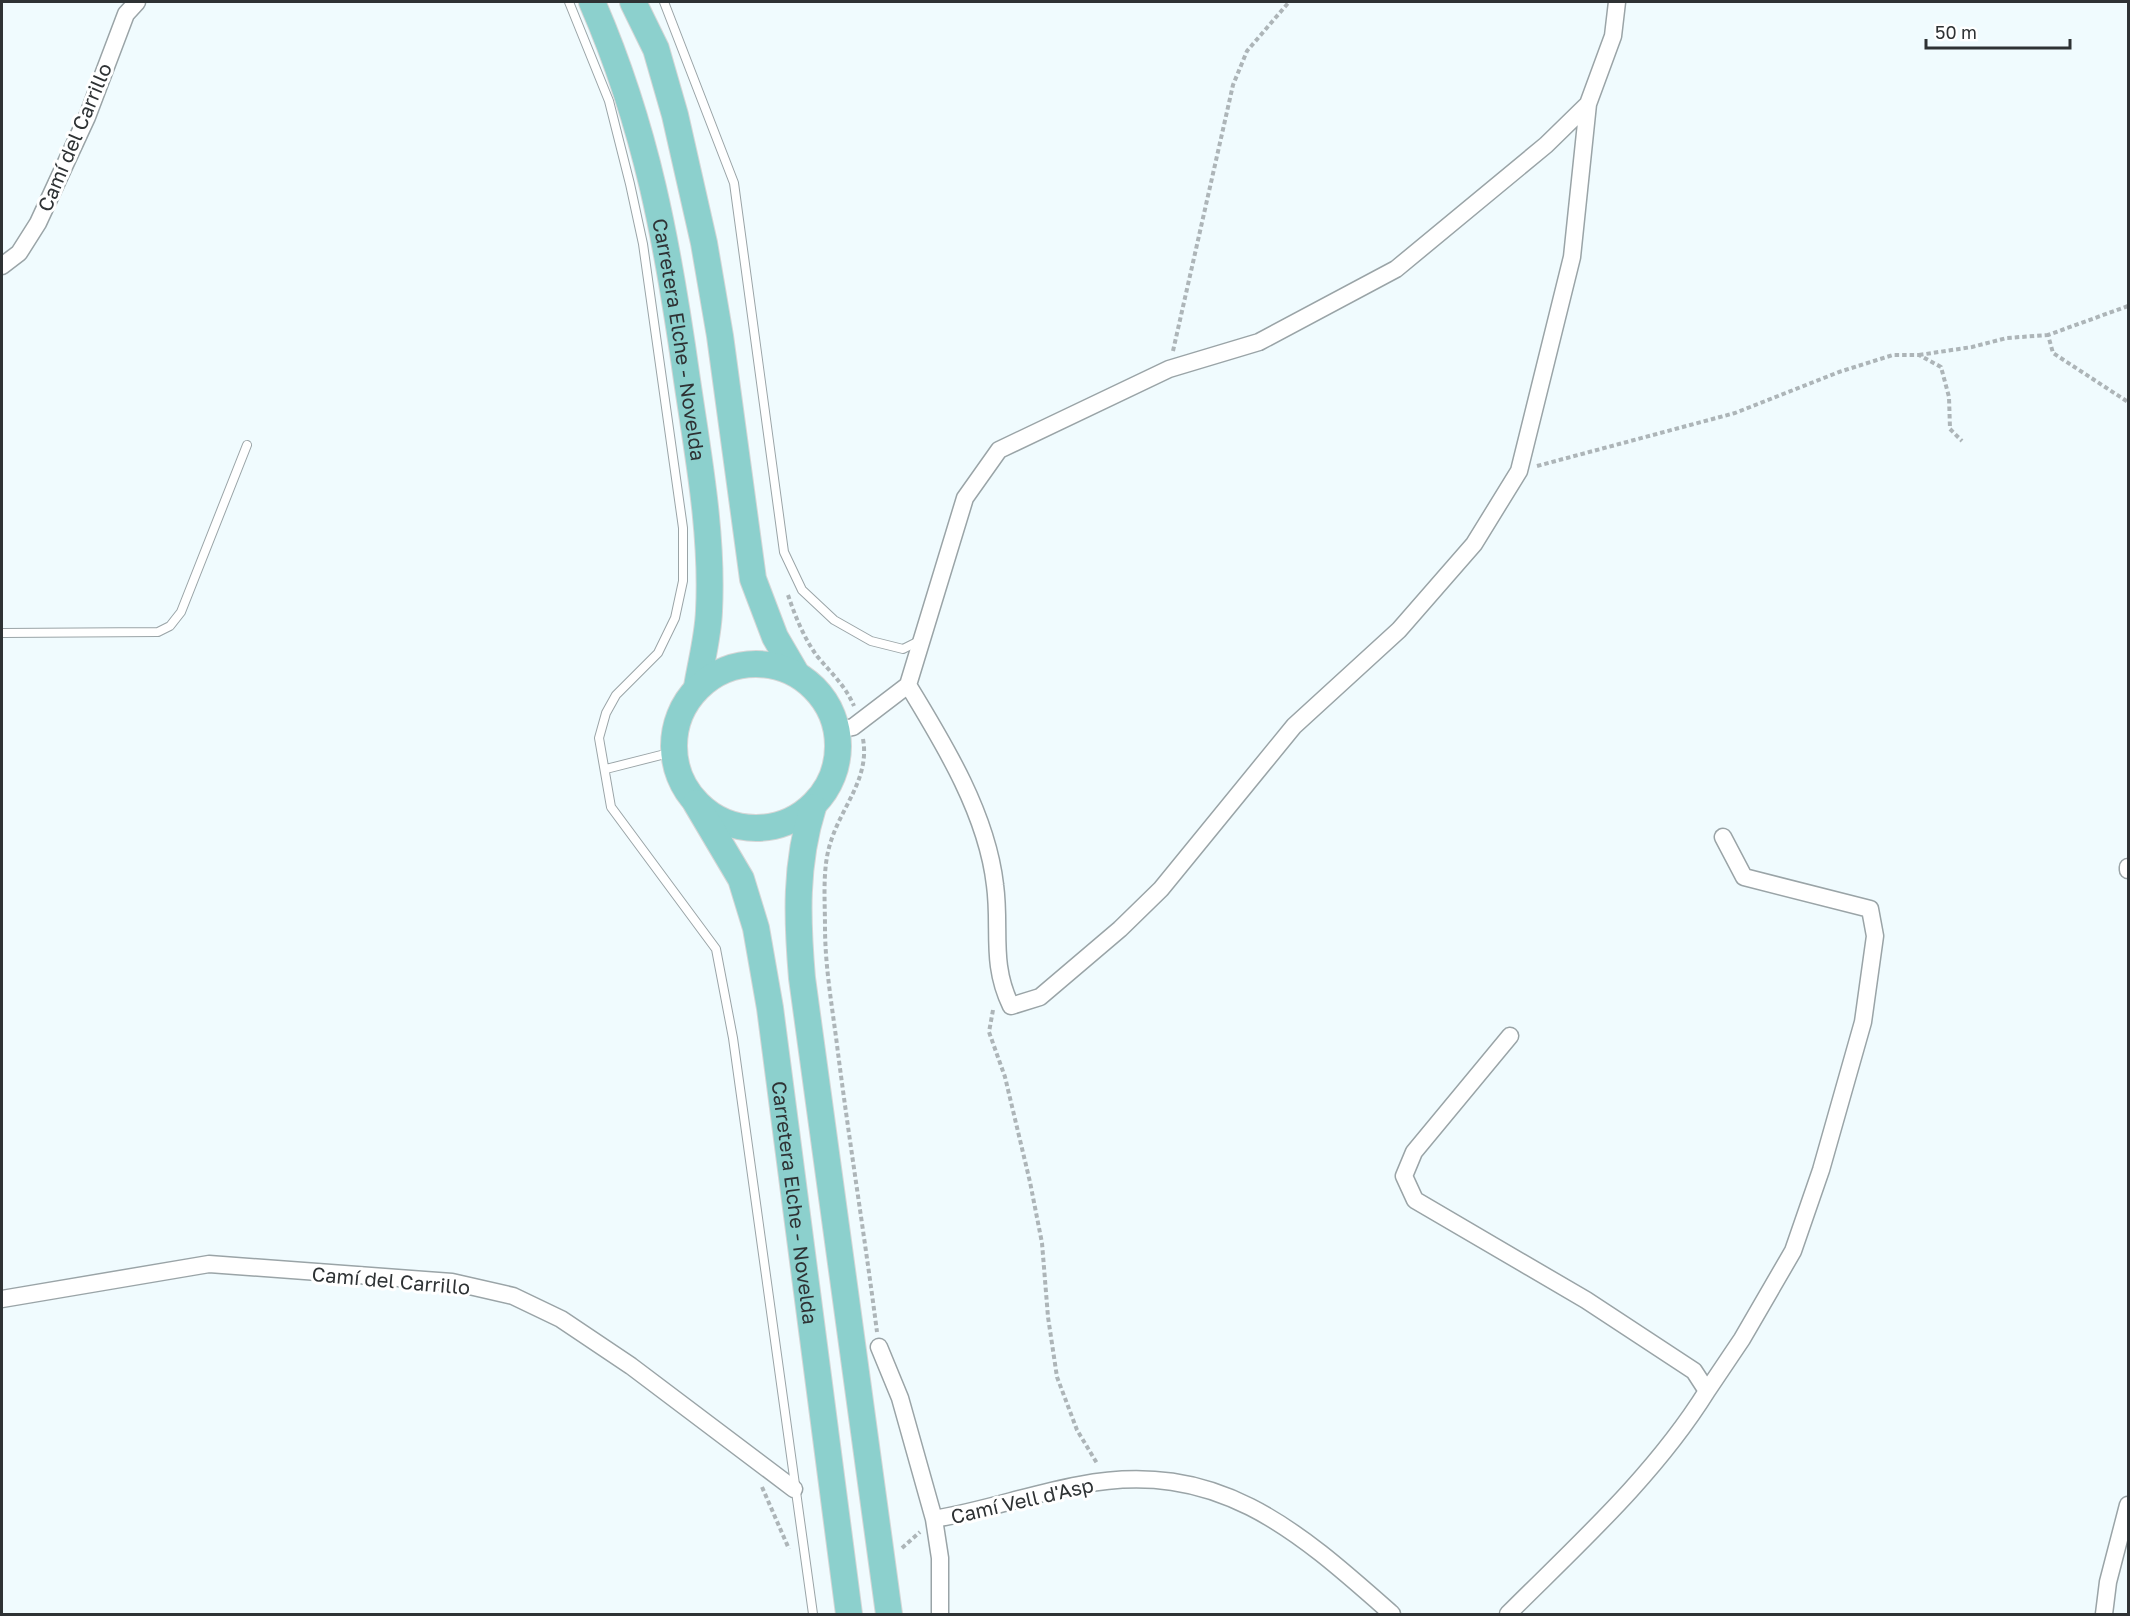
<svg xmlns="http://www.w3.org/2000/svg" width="2130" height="1616" font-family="'Golos Text',sans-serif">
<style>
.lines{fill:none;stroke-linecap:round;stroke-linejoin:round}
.service-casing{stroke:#9aa4a7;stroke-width:10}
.minor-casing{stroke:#9aa4a7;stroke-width:19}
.primary-casing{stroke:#d5d6d6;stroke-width:28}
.path{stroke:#adb5b8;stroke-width:4;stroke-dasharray:4.5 3;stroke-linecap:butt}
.service{stroke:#fff;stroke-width:8}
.minor{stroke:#fff;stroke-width:16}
.primary{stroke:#8cd0cd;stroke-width:26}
.labels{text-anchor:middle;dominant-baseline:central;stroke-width:6;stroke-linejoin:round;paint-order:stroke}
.street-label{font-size:20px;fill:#2e3234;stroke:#fff}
</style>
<rect width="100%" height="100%" fill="#f0fbfe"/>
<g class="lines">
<g class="service-casing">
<path id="service" d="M569,2L609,101L630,184L643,244L683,528V581L675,618L658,653L616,695L606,713L599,738L611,807L716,949L733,1038L813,1614
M664,2L734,183L784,552L802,590L834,620L871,641L903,649L921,640
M2,633L158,632L170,626L181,612L247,445
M606,769L673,752"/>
</g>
<g class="minor-casing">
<path id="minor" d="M2,266L19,253L38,223L87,117L126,14L137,2
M908,685C944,744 987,814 995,885C1001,929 990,963 1011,1006L1040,997L1120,929L1161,889L1294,726L1399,630L1474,544L1519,471L1572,257L1588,104
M838,730L853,727L908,685L965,498L999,450L1169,369L1259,342L1396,269L1546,145L1588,104L1613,36L1617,2
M2128,867V870
M2,1299L209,1264L452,1282L513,1296L561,1319L631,1366L794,1489
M879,1347L900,1398L934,1519L940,1558V1614
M1707,1391L1742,1339L1793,1251L1821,1170L1863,1022L1875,936L1870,909L1744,877L1723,837
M934,1519C983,1511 1030,1494 1079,1485C1217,1458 1296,1529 1392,1614
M1508,1614C1578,1544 1654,1476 1707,1391L1694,1371L1586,1300L1415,1200L1404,1176L1414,1152L1510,1036
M2104,1614L2108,1582L2128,1505"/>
</g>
<g class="primary-casing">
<g id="primary">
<path id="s1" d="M592,2C647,128 668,245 687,380C698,455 713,534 709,611C708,637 701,662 697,687"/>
<path d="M633,2L656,49L675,115L704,243L720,336L753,579L775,637L796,673"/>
<circle cx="756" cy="746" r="82"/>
<path id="s2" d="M696,803L741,879L756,928L770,1008L849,1614"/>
<path d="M813,807C795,864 797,919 802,978L889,1614"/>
</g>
</g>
<path class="path" d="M2128,306L2048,335L2053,353L2128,402
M1173,351L1233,85L1247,51L1289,2
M1919,355L1972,347L2007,338L2048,335
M1537,466L1735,413L1839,372L1893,355H1919L1941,367L1949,397L1950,429L1962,441
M788,595C795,616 804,638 817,656C831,673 845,685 854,706
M863,739C870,778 842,806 831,841C822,867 825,899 825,927C825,969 833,1011 838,1053C850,1146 865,1239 877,1332
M993,1010L989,1032L1005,1077L1030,1182L1042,1243L1048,1317L1057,1377L1077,1430L1098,1465
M762,1487L789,1549
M902,1548L920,1532"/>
<use href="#service" class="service"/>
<use href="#minor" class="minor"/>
<use href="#primary" class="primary"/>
</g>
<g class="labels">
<g class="street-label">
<text transform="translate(74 137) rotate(-67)">Camí del Carrillo</text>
<text stroke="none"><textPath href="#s1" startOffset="350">Carretera Elche - Novelda</textPath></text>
<text stroke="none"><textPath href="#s2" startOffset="417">Carretera Elche - Novelda</textPath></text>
<text transform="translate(391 1280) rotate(5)">Camí del Carrillo</text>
<text transform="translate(1022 1500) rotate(-13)">Camí Vell d'Asp</text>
</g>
</g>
<rect width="2130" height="1616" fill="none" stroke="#2e3234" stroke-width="6"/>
<path d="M1926 39v9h144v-9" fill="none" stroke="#2e3234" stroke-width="3"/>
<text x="1935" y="39" font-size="18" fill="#2e3234" stroke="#ffffff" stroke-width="4.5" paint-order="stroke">50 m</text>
</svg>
